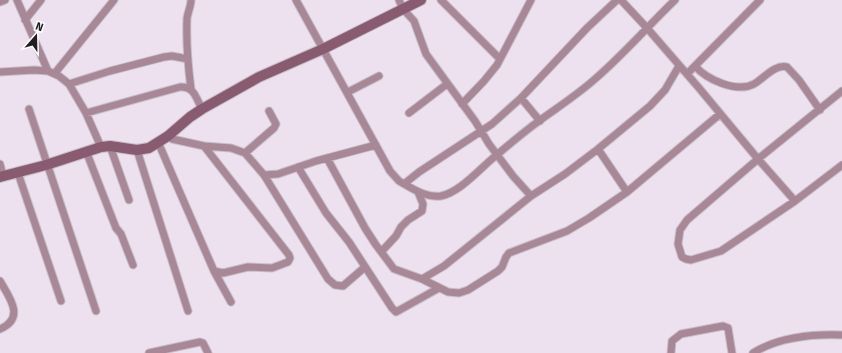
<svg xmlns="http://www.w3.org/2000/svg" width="842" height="353" font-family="'Fira Sans',sans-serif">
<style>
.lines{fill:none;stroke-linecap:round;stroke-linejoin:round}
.street-casing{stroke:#c8beca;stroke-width:9}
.secondary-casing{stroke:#c8beca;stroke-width:12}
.street{stroke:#a88896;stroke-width:7}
.secondary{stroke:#885b70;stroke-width:10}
</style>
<rect width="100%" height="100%" fill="#ede1ef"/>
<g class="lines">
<g class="street-casing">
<path id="street" d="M17,0L48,71
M191,0C191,6 188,12 187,18C186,42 188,66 191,89
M296,0L390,171L399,181L404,184L419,172L492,124L521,98L587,28L617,0
M399,0L403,9L414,21L426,54L475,121L489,144L513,176L531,196
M441,0L500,59
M621,0L647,28L699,88L758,159L795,201L842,165
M0,2L5,0
M25,20L41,0
M695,66C707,80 737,93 754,84C764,78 775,64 787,67L799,80L820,110
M0,72L34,70L48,71L59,76L69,84L86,113L101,147
M55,73L114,0
M687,74L760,0
M69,84L110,71L164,57L172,56L188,59
M348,92L379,76
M521,98L540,121
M462,104L484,81L497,65L531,0
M29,109L96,311
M86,113L180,87C194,86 196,98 202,109
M409,113L447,84
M168,136L172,139L204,146L231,148L245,153L264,175L328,279L335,285L343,286L365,267
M158,142L214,271L223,273L248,267L272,268L288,262L290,258L289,255L204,146
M110,146L129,200
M598,149L627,192L720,114
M137,150L188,311
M86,151L116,228L121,234L133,265
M245,153L274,128L276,124L269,111
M327,158L365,228L376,245L394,269L397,270L422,279L448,292L459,293L468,290L498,271L502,267L506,257L509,253L567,231L589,218L627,192
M0,164L3,176
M298,167L326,213L349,242L392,308L396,312L439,288
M18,173L61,301
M264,175L278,174L316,161L376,145
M404,184C415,190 427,198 441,196C461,192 482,166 499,153C512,142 525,131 539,121C558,107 577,95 595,79C623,55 648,26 675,0
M795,201L721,251L691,260L686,259L682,257L678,244L680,230L687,220L758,159L842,91
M382,251L396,236L401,227L408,220L422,211L423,204L418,192
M214,271L231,302
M422,279L444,266L531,196L565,174L598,149L650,106L665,90L679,66
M0,281C9,297 26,318 0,329
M149,353L200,342L203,343L208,353
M671,353L672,341L681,334L723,326L728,328L732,353
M753,353C779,337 813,334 842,335"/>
</g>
<g class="secondary-casing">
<path id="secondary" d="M0,177L46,165L101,147L110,146L137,150L149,148L168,136L190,117L202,109L259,77L323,49L421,0"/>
</g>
<use href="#street" class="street"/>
<use href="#secondary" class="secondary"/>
</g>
<g transform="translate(36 36) rotate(20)" stroke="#ffffff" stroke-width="3" paint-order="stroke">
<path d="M0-3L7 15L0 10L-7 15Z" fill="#211d22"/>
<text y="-6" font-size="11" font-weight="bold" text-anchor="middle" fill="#211d22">N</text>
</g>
</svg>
